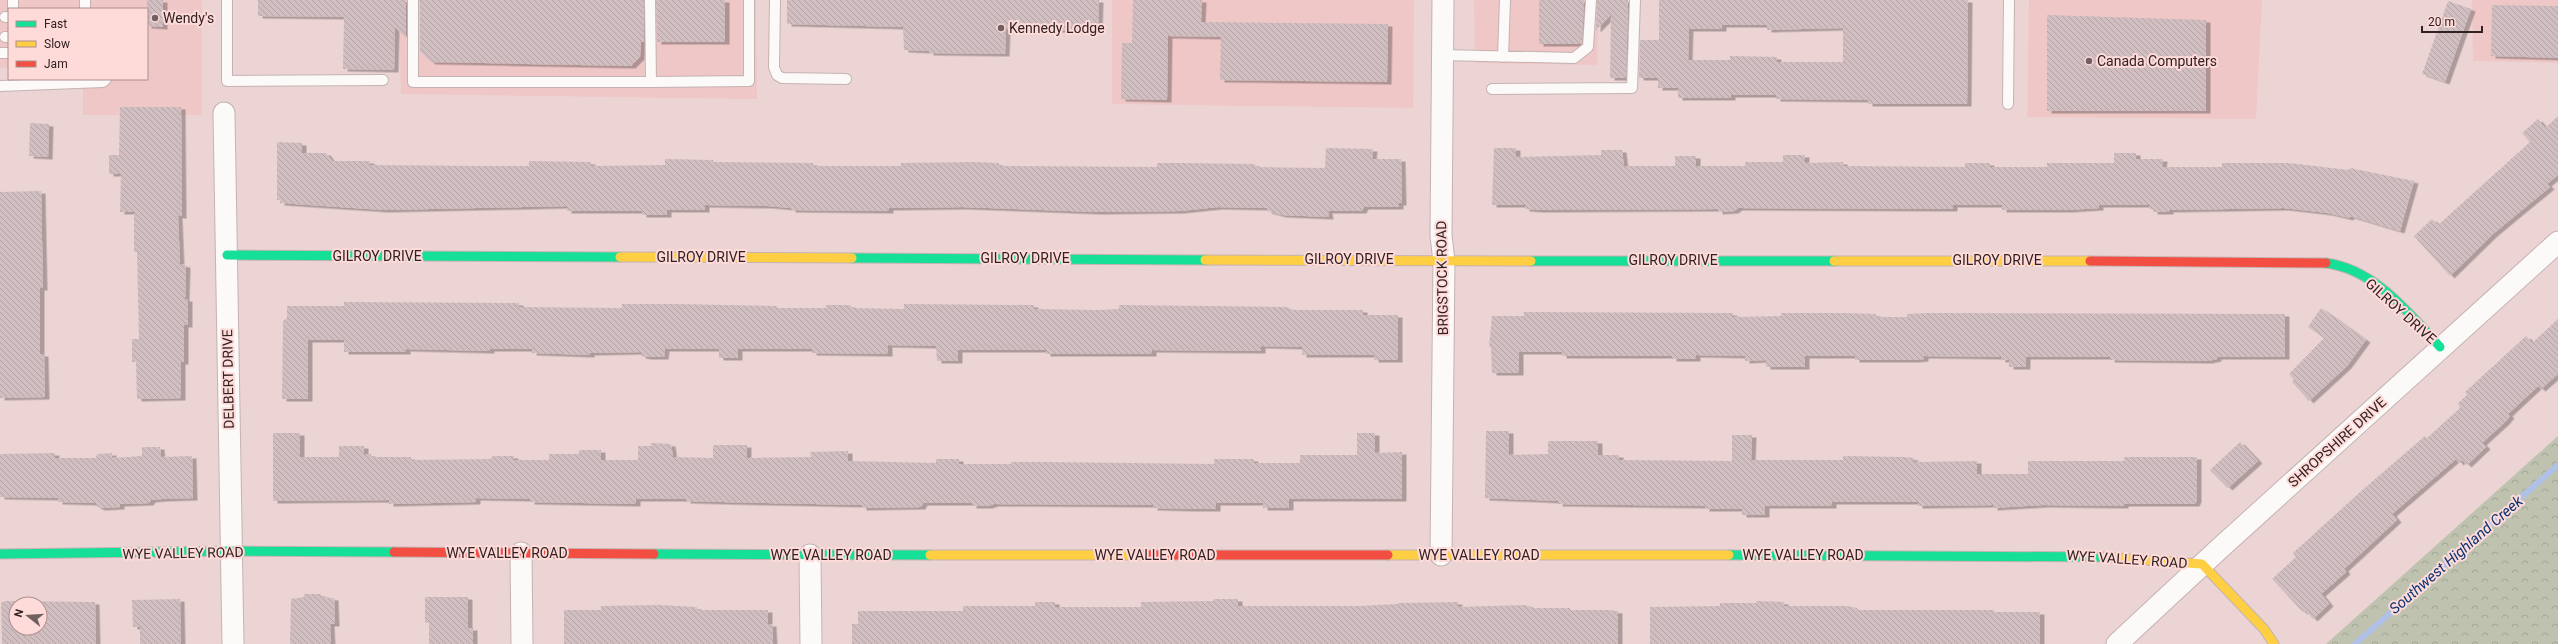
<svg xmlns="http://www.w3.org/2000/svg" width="2558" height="644" font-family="Roboto,sans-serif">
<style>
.built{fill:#efc7c7}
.park{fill:url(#park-crowns)}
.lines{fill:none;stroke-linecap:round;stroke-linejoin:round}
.stream{stroke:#b0c1e7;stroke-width:6}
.building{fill:url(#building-back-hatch);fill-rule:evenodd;filter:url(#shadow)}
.lane-casing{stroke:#c5b2b2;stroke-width:12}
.street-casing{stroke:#c5b2b2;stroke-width:23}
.fast-casing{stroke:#c5b2b2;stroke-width:11}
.slow-casing{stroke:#c5b2b2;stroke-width:11}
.jam-casing{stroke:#c5b2b2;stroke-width:11}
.lane{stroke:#fcf9f9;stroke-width:10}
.street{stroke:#fcf9f9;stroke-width:21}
.fast{stroke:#16e098;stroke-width:9}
.slow{stroke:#ffcf43;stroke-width:9}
.jam{stroke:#f24e42;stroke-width:9}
.poi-dot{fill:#726060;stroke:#fedad9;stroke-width:1.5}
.labels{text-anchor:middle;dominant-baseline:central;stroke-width:4;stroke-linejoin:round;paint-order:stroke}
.poi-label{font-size:14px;fill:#312121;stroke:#fedad9;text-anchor:start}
.street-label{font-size:14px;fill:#312121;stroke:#fedad9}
.water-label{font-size:15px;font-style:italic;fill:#0a3371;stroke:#fedad9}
</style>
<defs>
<pattern id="park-crowns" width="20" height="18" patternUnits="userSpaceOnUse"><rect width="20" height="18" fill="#bec2af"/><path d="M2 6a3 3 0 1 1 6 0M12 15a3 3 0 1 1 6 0" fill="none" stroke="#a4a696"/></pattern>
<pattern id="building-back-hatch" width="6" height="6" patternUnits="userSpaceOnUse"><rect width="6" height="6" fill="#d1bec1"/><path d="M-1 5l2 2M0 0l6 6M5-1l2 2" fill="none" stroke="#b4a3a6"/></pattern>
<filter id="shadow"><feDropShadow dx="4.5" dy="2.5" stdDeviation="0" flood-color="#0004"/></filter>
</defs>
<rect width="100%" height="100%" fill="#ecd4d4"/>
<path class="built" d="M0,0H202V115H83V79H147V9H9V68H0Z
M399,0H756L757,99L401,94Z
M1112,0H1414L1413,108L1112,104Z
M1474,0H1599L1597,65L1475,63Z
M2029,0H2262L2256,119L2027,117Z
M2472,0H2558V63L2473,61Z"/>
<path class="park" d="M2558,436V644H2326Z"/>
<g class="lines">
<path class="stream" d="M2355,644L2558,465"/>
</g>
<path class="building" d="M147,0H163V27L147,26Z
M258,0H406V38L395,27L394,70L343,69L344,17L258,16Z
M420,0H644V42H641L640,57L631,66L431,62L420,51Z
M656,0H725V42H657Z
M787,0H1099L1098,31L1006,29L1005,54L929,53V51L904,50L903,27L787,24Z
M1133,0H1202L1201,22L1388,24L1387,82L1220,80L1221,37L1168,36L1167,100L1121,99L1122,43H1132Z
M1539,0H1584L1582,44H1539Z
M1597,0H1628L1626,78H1610L1611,15L1596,30Z
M1659,0H1968L1967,104H1868V100L1776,99V95H1731V98H1678V88H1658V78H1639L1640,40H1659ZM1722,25H1767V30L1843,28V62H1777V57L1730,56V60H1688L1689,29H1722Z
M2448,1L2471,9L2445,82L2422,74Z
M2492,5L2558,6V58L2491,56Z
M2047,15L2206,20V111H2047Z
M120,107H181L182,216H178L180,264L186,265L185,299H188V325H184V362H181V398L137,399L136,362H132V339H139L137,252H134V212H120L121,174H109V155H119Z
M2558,116V175L2547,184L2550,187L2493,234L2450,276L2414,236L2432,219L2438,225L2530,142L2522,133L2538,119L2545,128Z
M30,123L49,124L48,157L29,156Z
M277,142L302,143V153H326L332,161H370V165L480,166H529V161L591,162V166L665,165V159L713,160V162L813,163V166H901V163L975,162L999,163V166L1157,167V163H1185L1255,164V167L1325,168L1326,148L1373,149L1372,159H1401L1402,203H1399V207H1364L1362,211H1328L1329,217L1282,215L1267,211V208L1218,207L1180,211L1097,212L962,207L889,208V211L791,210V208L768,206L705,205V210H667V215H642V211H567V206L384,210L280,203V200H277Z
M1494,148H1516V157L1601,155V150H1622L1624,166H1675V156H1696V166H1745V162H1783V155H1805V163L1843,162V166L1965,167V163H1990V167H2047V163H2114V153H2136V159H2163L2162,167H2222V163H2289L2349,170L2350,168L2414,181L2400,231L2350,216L2349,218L2328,213L2284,208L2169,210V212H2153V209H2149V205H2099V208L2068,210H2002V205H1953V209L1738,208L1734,211L1718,212V209L1538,210L1525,209V205H1492Z
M41,191L43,288H40V354H44L45,397L0,398V192Z
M344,302L519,303V307L622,308V304H676L777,306V308H826V305H851V308L904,309V304L1034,305V309L1096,310L1119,309V305L1286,307L1290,308V310H1363V315H1398V360H1374V355H1302V347L1261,346V351L1152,350V354H1046V350H958V361H937L936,346L888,345V354L812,353V349H738V358H719V349H665L664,357H647L641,356V352L590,353V355L532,353V349H490V351L406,349V352H344V340H308V399H282L283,321L287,318V306H344Z
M2321,308L2366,340L2347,366L2309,401L2292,382L2294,380L2289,374L2324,338L2308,327Z
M1524,312L1733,313V317L1781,316V313H1846L1876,314V317H1907V314L1927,313L2285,314V357H2217V359L2208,361L2110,360V357H2026V367H2009V360H2001V357L1924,356V359L1915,360H1855V356H1805V367H1766V360L1745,361V356L1696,355V359H1672V356H1562V352H1519V373H1492L1491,347H1489L1492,316H1524Z
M2558,319V374L2541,389L2538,386L2508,414L2510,416L2505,422L2482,443L2486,447L2467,465L2462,460L2459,463L2456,459L2392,514L2397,520L2344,569L2346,572L2321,594L2329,604L2313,619L2305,610L2303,612L2272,579L2296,557L2293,553L2359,493L2425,436L2427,438L2460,408L2458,403L2467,395L2465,392L2526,336L2532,343Z
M1486,431H1509V455L1548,454V441H1598V455H1619V460L1732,461V435H1752L1751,460H1843V456L1905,457L1914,458V462L1977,461V474H2028V461H2124V457H2197V500L2195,504H2124V506L2043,505L1993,508V505L1918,506V502H1832V506H1765V515H1742V509H1705V506L1558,504V501L1485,498Z
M273,433H300V457H339V446H364V454H371V457H411V460L490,459L493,456H514V460H549V454H579V450H601V460H638V446H651V443L671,444L673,457L713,458V445H747V458L811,457L810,452L848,451V461L936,463V459H959V464H1011V462H1044L1214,464V459H1254V463H1300V455H1357V433H1375V453L1402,452V499H1289V508H1263V503H1216V509H1190L1153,508V505L994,504L988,506H972V503H923L921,507L862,508V505L723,502L686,501V499H636V504L530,502V499L476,498V502L389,504V500L273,501Z
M2240,442L2258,461L2228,488L2210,470Z
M142,447H160L161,457L192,456L193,498L162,499L151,500L149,503L120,504V507L101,508L96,506V503L58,502V498L0,497V454L55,453V458H96L97,454L112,453V458L142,456Z
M304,594H321V597L334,598L335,624H330L331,644H290L291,599L304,597Z
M425,597H468V628H473V644H429V623H425Z
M180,599L181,644H140V627H133L132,600Z
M1214,599H1238V606H1360L1398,604V603L1458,602V607L1525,605L1535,608H1570V610H1608L1618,611V644H852V624H858V611H963V606H1035V602H1055V607H1141V602L1213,601Z
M5,601L95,602L96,644H2L1,603ZM16,604H40V628H16Z
M1756,601L1784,602V606H1847L1857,608V610H1994V612H2040V644H1650V607L1720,606V603H1756Z
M660,605L697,607V610H768V624H772L773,644H564V610H601V606Z"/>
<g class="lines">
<g class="lane-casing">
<path id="lane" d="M13,0V9
M85,0V9
M227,0V81L383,80
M413,0V82H651L650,0
M775,0L774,67L777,75L782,78L846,79
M5,17H9
M5,37H9
M0,53H9
M1442,55L1574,58L1588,47L1591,0
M1503,57L1505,0
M651,82L749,81V0
M0,86L103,82L106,79
M1492,89L1632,88L1635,0
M2008,104L2009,0"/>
</g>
<g class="street-casing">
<path id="street" d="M224,113L233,644
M521,553L522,644
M810,555L811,644
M1441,555L1444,261L1441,236L1443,0
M2117,644L2219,549L2558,242"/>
</g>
<g class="fast-casing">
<path id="fast" d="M227,255L620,257
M852,258L1205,260
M1531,261H1834
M2326,263C2374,269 2409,313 2440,347
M0,554L232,551L394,552
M654,554L930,555
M1729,555L2103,557"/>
</g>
<g class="slow-casing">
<path id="slow" d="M620,257L852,258
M1205,260L1531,261
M1834,261H2090
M930,555H1143
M1388,555H1729
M2103,557L2202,564L2264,629L2274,644"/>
</g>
<g class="jam-casing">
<path id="jam" d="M2090,261L2326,263
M394,552L654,554
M1143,555H1388"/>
</g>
<use href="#lane" class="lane"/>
<use href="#street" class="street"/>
<use href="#fast" class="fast"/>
<use href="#slow" class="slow"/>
<use href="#jam" class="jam"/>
</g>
<g class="poi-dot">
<circle cx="155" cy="18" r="4"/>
<circle cx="1001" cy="28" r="4"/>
<circle cx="2089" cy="61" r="4"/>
</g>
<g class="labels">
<g class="poi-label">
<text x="163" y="18">Wendy's</text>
<text x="1009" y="28">Kennedy Lodge</text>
<text x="2097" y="61">Canada Computers</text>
</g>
<g class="street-label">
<text x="377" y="256">GILROY DRIVE</text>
<text x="701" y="257">GILROY DRIVE</text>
<text x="1025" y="258">GILROY DRIVE</text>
<text x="1349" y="259">GILROY DRIVE</text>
<text x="1673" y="260">GILROY DRIVE</text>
<text x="1997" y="260">GILROY DRIVE</text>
<text transform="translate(1442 278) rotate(-91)">BRIGSTOCK ROAD</text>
<text transform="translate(2401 311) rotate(42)">GILROY DRIVE</text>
<text transform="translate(228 379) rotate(-91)">DELBERT DRIVE</text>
<text transform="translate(2337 442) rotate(-42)">SHROPSHIRE DRIVE</text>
<text transform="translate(183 553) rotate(-1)">WYE VALLEY ROAD</text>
<text x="507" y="553">WYE VALLEY ROAD</text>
<text x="831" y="555">WYE VALLEY ROAD</text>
<text x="1155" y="555">WYE VALLEY ROAD</text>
<text x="1479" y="555">WYE VALLEY ROAD</text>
<text x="1803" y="555">WYE VALLEY ROAD</text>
<text transform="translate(2127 559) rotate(4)">WYE VALLEY ROAD</text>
</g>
<g class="water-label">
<text transform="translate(2456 555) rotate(-41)">Southwest Highland Creek</text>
</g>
</g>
<rect x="8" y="8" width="140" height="72" fill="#fedad9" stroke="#ac908f"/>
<rect x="16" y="21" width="20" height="6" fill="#16e098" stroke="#ac908f"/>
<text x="44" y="28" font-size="12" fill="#312121">Fast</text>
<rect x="16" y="41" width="20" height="6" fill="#ffcf43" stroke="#ac908f"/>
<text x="44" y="48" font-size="12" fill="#312121">Slow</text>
<rect x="16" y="61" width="20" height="6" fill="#f24e42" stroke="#ac908f"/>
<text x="44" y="68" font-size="12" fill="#312121">Jam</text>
<g transform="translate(28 616) rotate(287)"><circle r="19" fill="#fedad9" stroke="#ac908f"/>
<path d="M0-3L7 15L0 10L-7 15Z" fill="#726060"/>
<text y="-6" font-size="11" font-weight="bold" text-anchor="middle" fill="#312121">N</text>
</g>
<path d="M2422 26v6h60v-6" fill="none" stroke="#312121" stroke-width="2"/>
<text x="2428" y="26" font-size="12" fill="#312121" stroke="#fedad9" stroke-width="3" paint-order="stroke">20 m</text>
</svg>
